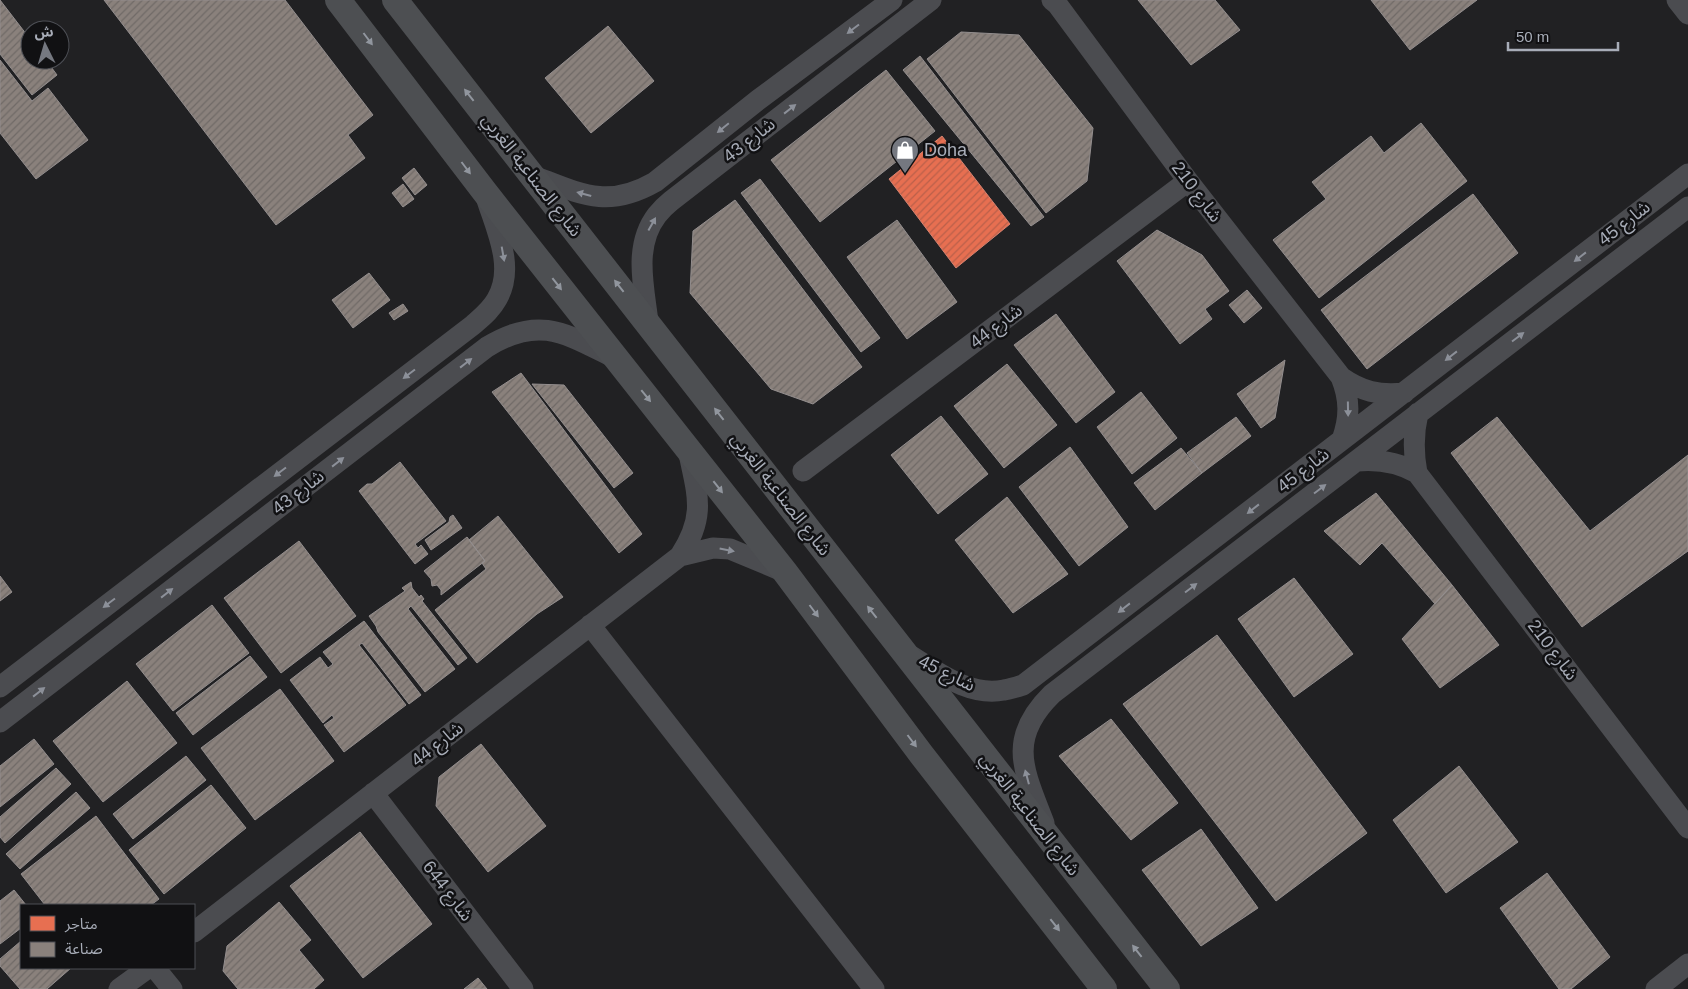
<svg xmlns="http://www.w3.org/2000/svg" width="1688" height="989" font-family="Helvetica,'Noto Sans Arabic',sans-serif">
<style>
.built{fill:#212123;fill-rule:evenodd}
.shops{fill:url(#shops-hatch);stroke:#d48270}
.industry{fill:url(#industry-hatch);stroke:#938e8e}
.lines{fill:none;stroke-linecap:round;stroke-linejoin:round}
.minor{stroke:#4b4c50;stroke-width:21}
.major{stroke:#4d4f52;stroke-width:26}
.oneway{fill:#8c9099}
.oneway2{fill:#91969e}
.labels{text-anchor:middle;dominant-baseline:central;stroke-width:5;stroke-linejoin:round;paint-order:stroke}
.street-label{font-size:18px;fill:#a8adb8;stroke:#111113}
.poi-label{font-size:18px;fill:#a8adb8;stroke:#111113;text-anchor:start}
</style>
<defs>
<pattern id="shops-hatch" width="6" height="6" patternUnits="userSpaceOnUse" patternTransform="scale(1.25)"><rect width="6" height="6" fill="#e76f51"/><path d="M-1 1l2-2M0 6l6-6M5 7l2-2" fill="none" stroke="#ba604a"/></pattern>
<pattern id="industry-hatch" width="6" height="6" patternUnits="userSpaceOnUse" patternTransform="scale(1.25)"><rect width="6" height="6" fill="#8a817c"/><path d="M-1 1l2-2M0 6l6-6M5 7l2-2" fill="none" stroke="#706a67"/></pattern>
</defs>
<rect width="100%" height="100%" fill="#171717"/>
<path class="built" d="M0,0H1688V989H0ZM30,30H60V60H30ZM21,905H194V968H21Z"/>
<path class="shops" d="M942,136L1010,224L956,268L889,179Z"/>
<path class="industry" d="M0,0L30,39V60H46L57,75L32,95L0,54Z
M104,0H285L373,115L348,135L365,158L276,225Z
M1138,0H1215L1240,30L1191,65Z
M1371,0H1477L1410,50Z
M608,26L654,81L591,133L545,78Z
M961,32L1019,35L1093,128L1087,181L1046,213L927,59Z
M920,56L1044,217L1031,226L903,70Z
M0,60L32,101L48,88L88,140L36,179L0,133Z
M886,70L935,131L820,222L771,160Z
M1421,123L1467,181L1319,298L1273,240L1326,199L1312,182L1371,136L1384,153Z
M414,168L427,185L415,195L402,178Z
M760,179L880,338L861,352L741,193Z
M403,184L414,199L403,207L392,193Z
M1473,194L1518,253L1367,369L1321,310Z
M735,200L862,367L813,404L771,389L690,293L693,231Z
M897,220L957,302L907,339L847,257Z
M1157,230L1202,255L1229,291L1205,309L1212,319L1180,344L1117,261Z
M369,273L390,300L353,328L332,300Z
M1247,290L1262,308L1244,323L1229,305Z
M403,304L408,311L394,320L389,313Z
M1056,314L1115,392L1076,423L1014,345Z
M1285,360L1275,418L1261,428L1237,394Z
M1007,364L1057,425L1004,468L954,406Z
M521,373L642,534L619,553L492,392Z
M532,384L564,385L633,473L614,488Z
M1141,392L1177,438L1132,474L1097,427Z
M941,416L988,474L938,514L891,455Z
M1236,417L1251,436L1202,473L1187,453Z
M1497,417L1590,531L1688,455V551L1582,627L1451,453Z
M1070,447L1128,527L1079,566L1019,487Z
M1181,448L1202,473L1155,510L1134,483Z
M400,462L446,521L415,544L418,548L421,545L428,554L415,564L359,491L367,484H372Z
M1376,493L1452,585L1435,604L1382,543L1360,565L1324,531Z
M1007,497L1068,574L1013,613L955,540Z
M453,515L462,528L431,550L425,540L449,522L450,517Z
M498,516L563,597L537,614L477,663L435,610L486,569L482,563L485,561L469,540Z
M467,537L485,561L441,595V590L437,585L432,586L431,579L424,571Z
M299,541L356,616L281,673L224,598Z
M0,576L12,592L0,601Z
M1294,578L1353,654L1294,697L1238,619Z
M411,582L412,588L419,597L421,595L424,599L422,601L467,658L458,665L411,606L408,609L455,669L425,692L378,632L376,626L369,616L405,591L402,588Z
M1452,585L1499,645L1440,688L1402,639Z
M212,605L249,653L173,711L136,664Z
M364,621L421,695L409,704L362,643L359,645L406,705L344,752L324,725L334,718L332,715L323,723L290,680L320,657L328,668L333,664L323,652Z
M1217,635L1367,833L1276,901L1123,704Z
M250,656L267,677L193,735L176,713Z
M127,681L177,743L103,802L53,741Z
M280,689L334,761L255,820L201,748Z
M1111,719L1178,803L1131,840L1059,756Z
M34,739L54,764L0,807V766Z
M481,744L546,826L488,872L436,806L439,777Z
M186,756L206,780L133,839L113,814Z
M1459,766L1518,842L1446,893L1393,820Z
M56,768L71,784L5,843L0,837V817Z
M211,785L246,828L164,894L129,850Z
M76,792L90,808L20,869L6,854Z
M96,816L159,899L151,905H45L21,874Z
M1201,829L1258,908L1201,946L1142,870Z
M360,832L432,924L363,978L290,886Z
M1547,873L1610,957L1571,989H1559L1500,908Z
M14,890L26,905H21V928L0,944V901Z
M279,902L311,940L299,950L324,980L314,989H238L223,971L227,946Z
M21,941V968H71L47,989H20L0,966V959Z
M478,978L487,989H464Z"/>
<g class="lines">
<path class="minor" d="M1052,0L1057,4L1188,181L1341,377C1350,399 1350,418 1342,440
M1677,0L1688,14
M531,175C579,193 606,210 655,182L758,100L892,0
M648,322C644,287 633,246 657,215C661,210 666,205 671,201L931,0
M1341,377C1361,391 1379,396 1404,393
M1357,461C1379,459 1398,462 1417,473L1688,828
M803,471L1188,181
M1417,473C1413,452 1413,434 1418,413
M680,556L713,548L730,549L785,572
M590,625L874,989
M911,656C939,673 970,697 1004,690C1011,689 1017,687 1023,685L1688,174
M0,687L473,325C482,317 491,310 497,299C515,268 497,231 487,200
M0,722L487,347C539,315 565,333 615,358
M373,793L523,989
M1044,823C1024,771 1006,739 1052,694L1688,207
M194,932L680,556C707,515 697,494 688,449
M155,968L172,989
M119,989L148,968
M1656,989L1688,964"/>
<path class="major" d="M338,0L484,191L785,572L921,754L1104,989
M395,0L1167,989"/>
</g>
<defs><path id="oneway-solid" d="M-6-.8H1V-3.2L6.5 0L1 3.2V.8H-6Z" transform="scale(1.25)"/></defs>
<g class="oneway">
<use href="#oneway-solid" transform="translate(853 29) rotate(143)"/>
<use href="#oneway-solid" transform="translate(790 109) rotate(-38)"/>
<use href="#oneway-solid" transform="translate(723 128) rotate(141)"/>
<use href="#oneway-solid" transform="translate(584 194) rotate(-165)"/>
<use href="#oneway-solid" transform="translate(652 224) rotate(-61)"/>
<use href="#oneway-solid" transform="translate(503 254) rotate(80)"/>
<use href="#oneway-solid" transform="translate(1580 257) rotate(142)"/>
<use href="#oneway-solid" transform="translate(1518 337) rotate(-37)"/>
<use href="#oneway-solid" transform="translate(1451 356) rotate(142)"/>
<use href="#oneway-solid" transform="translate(466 363) rotate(-38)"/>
<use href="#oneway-solid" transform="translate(409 374) rotate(143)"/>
<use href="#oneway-solid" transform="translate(1348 409) rotate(89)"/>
<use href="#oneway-solid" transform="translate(338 462) rotate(-38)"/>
<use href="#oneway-solid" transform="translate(280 472) rotate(143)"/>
<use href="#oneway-solid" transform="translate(1320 489) rotate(-37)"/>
<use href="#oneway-solid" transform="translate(1253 509) rotate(142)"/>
<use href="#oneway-solid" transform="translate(727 550) rotate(11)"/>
<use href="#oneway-solid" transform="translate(1191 588) rotate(-37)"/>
<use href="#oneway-solid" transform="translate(167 593) rotate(-38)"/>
<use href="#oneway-solid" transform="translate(109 603) rotate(143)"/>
<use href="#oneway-solid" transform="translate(1124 608) rotate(142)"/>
<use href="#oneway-solid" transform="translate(39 692) rotate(-38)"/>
<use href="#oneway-solid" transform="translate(1027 777) rotate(-105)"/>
</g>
<g class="oneway2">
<use href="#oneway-solid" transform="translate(368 39) rotate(53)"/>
<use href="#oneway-solid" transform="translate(469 95) rotate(-128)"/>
<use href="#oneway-solid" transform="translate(466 168) rotate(53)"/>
<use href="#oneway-solid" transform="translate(557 284) rotate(52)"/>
<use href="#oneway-solid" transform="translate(619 286) rotate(-128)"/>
<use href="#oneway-solid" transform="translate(646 396) rotate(51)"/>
<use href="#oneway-solid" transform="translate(719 414) rotate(-128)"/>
<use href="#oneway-solid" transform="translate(718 487) rotate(52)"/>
<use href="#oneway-solid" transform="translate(814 611) rotate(53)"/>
<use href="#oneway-solid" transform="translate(872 612) rotate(-128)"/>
<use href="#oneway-solid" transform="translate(912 741) rotate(53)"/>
<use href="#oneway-solid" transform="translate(1055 925) rotate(52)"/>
<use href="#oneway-solid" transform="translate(1137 951) rotate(-128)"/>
</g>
<defs>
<g id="shop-pin" transform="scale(1.4375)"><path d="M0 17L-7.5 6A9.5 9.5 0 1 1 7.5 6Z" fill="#757880" stroke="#111113"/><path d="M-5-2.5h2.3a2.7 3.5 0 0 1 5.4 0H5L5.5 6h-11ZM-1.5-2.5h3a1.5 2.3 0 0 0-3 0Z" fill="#fff"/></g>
</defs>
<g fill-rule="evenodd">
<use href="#shop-pin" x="905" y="150"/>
</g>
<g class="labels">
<g class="street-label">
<text transform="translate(749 140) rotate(-38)">شارع 43</text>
<text transform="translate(532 175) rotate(52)">شارع الصناعية الغربي</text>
<text transform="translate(1197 192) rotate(53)">شارع 210</text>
<text transform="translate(1624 223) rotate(-38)">شارع 45</text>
<text transform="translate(996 326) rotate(-37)">شارع 44</text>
<text transform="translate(1303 470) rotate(-38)">شارع 45</text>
<text transform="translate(298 492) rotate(-38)">شارع 43</text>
<text transform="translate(781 494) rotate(52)">شارع الصناعية الغربي</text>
<text transform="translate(1553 650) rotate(53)">شارع 210</text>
<text transform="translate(947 673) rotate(26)">شارع 45</text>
<text transform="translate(437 744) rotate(-38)">شارع 44</text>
<text transform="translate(1030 814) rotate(52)">شارع الصناعية الغربي</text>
<text transform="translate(448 891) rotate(53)">شارع 644</text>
</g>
<g class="poi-label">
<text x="924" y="150">Doha</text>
</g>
</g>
<rect x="20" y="904" width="175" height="65" fill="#111113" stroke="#4d4f55"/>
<rect x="30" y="916" width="25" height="15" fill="#e76f51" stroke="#4d4f55"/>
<text x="65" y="929" font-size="15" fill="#a8adb8">متاجر</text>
<rect x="30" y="942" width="25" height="15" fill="#8a817c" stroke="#4d4f55"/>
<text x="65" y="954" font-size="15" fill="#a8adb8">صناعة</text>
<g transform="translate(45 45) rotate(355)"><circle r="24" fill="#111113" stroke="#4d4f55"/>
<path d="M0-4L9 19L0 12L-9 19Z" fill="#757880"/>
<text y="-8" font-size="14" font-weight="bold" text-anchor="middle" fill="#a8adb8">ش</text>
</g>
<path d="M1508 42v8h110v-8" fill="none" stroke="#a8adb8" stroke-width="2.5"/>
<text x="1516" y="42" font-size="15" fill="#a8adb8" stroke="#111113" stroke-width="4" paint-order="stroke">50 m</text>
</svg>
